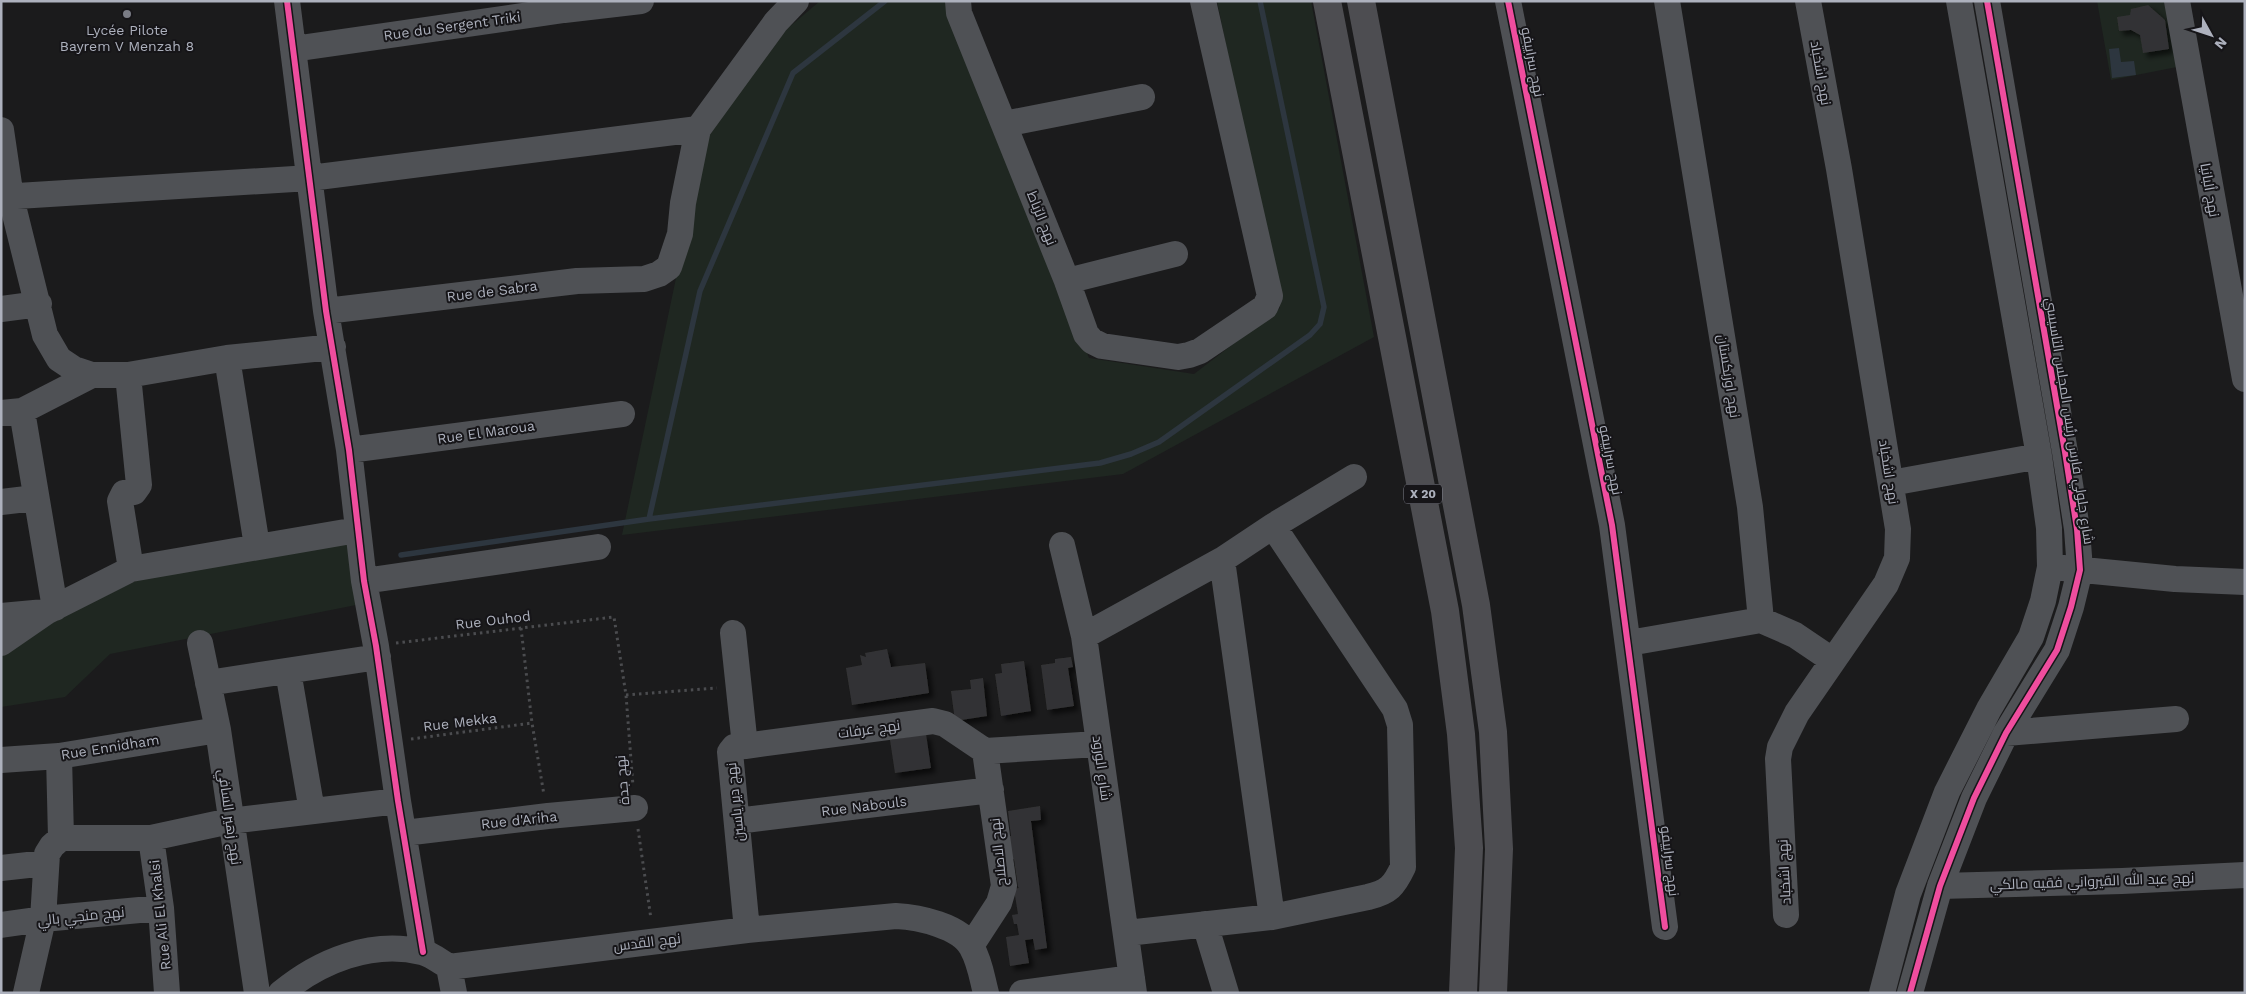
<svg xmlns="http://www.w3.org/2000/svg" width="2246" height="994" font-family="'Work Sans',Cairo,sans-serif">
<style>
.green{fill:#1f2721}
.water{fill:#2d363f}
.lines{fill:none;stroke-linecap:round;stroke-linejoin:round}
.stream{stroke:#2d363f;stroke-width:5.5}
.building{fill:#333334;filter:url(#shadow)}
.path{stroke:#4b4c4f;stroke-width:3;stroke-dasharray:2.5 4;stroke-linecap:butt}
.minor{stroke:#4f5155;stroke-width:26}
.highway{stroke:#4d4d51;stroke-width:28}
.cycleway-casing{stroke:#161518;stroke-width:9}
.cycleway{stroke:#ef4d9e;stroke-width:6}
.poi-dot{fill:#7a7c85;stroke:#161518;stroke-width:2}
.labels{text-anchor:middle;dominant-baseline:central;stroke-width:4;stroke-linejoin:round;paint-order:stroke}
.shield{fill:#161518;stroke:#80828c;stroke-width:1}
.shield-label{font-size:12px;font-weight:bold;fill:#adb1bd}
.street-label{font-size:14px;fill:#adb1bd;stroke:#161518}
.poi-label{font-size:14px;fill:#adb1bd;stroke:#161518}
</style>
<defs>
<filter id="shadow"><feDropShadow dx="4.5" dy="4.5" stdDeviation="2.5" flood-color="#0009"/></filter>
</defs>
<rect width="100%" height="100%" fill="#1b1b1c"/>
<path class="green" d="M820,1H948L1089,358L1194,374L1280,308L1217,1H1311L1374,337L1123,474L622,535L708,126L788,28Z
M2097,1H2170L2182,66L2111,80Z
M347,541L356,605L110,654L65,697L1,707V653L61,617L150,574Z"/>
<path class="water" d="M2119,48L2121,62L2134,61L2136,75L2112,78L2109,49Z"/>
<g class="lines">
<path class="stream" d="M649,519L700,291L793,73L885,1
M401,555L649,519L1100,463L1131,454L1159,442L1310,335L1320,324L1324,307L1260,1"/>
</g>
<path class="building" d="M2148,5L2165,20L2169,49L2143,53L2140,35L2131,30L2119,31L2117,17L2130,15L2131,9Z
M887,649L891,667L925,663L929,693L852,705L846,668L862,665L860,655L866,657L865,653Z
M1071,657L1073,667L1068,668L1074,706L1047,710L1041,665L1055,663V659Z
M1024,661L1031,711L1001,716L995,674L1002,673L1001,664Z
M983,678L987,716L955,721L951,691L971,689L970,680Z
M926,734L931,768L895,773L890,740Z
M1040,806L1041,820L1031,821L1047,948L1035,950L1033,939L1025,940L1029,963L1010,966L1006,937L1019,935L1017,924H1014L1012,915L1018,914L1014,889L1019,888L1018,887L1014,859L1009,860L1006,837L1011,836L1008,811Z"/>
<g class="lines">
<path class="path" d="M521,628L532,723L544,795
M396,643L614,617L626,695L633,786
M626,695L717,688
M411,739L532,723
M638,829L651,919"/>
<path class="minor" d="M287,1L326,311L349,450L364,581L376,646L398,801L423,952
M958,1L959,13L1067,281L1086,334L1092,341L1102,346L1178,357L1189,355L1200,351L1265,307L1270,296L1203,1
M1508,1L1612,525L1665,927
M1667,1L1750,507L1761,620
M2177,1L2245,379
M293,49L564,10L641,1
M1004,124L1142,97
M1,130L11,198L45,335L59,359L74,369L92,375H128L227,358L333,347
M1,197L310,178L698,129
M1067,281L1175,254
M1,309L39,304
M326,311L577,281L644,279L659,274L669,267L680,234L683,203L698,129L776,22L796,1
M227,358L257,546
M128,375L139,485L134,492L124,493L120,501L131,569
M22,411L55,608
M1,413L22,411L92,375
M349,450L622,414
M1891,483L2039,456
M1,502L35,498
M1062,545L1084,636L1134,993
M1222,560L1272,917
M2063,568L2175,579L2245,582
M364,581L598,547
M1,616L45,612
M1761,620L1795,635L1832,660
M733,633L745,746L734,747L730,752L747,930
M1084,636L1222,560L1273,526L1354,477
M1,643L46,612L131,569L357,530
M200,643L218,730L257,993
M1629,643L1761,620
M288,671L312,811
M208,683L378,657
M2006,733L2176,719
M745,746L933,721L945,724L985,751
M985,751L1098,744
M1,760L59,756L218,730
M737,821L991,790
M404,833L548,816L635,808
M61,838H151L230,821L398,801
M151,838L161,908L167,993
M1,868L46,863
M1940,886L2122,881L2245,875
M1786,915L1778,759L1780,747L1797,713L1886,584L1897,558L1898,529L1839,169L1808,1
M1205,924L1226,993
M1,925L43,919L161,908
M1127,933L1272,917L1368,897C1389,892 1394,886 1403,867L1400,725L1395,709L1273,526
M971,946L999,903L1004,886L985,751
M449,967L454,993
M26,993L43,919L47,854L52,846L61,838L59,756
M281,993C320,961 371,940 422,952C431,954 441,962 449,967L747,930L896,916C918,917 961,926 972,948C980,962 982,978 986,993
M1022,993L1132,978
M1882,993L1908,894L1947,792L1989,709L2031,637L2043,601L2050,567L2049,528L2039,456L1959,1
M1910,993L1940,886L1974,798L2006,733L2057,650L2071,607L2080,570L2077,529L2065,452L1987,1"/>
<path class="highway" d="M1327,1L1445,611L1461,734L1469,848L1463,993
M1361,1L1476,605L1493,732L1499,849L1493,993"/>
<g class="cycleway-casing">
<path id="cycleway" d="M287,1L326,311L349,450L364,581L376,646L398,801L423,952
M1508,1L1612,525L1665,927
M1910,993L1940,886L1974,798L2006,733L2057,650L2071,607L2080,570L2077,529L2065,452L1987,1"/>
</g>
<use href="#cycleway" class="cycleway"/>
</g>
<circle class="poi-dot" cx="127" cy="14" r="5"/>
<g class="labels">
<rect class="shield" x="1404" y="484.5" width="38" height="19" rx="4"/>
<g class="shield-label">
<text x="1423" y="494">X 20</text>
</g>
<g class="street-label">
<text transform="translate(452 26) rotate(-8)">Rue du Sergent Triki</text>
<text transform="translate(1533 62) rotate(79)">نهج سراييفو</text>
<text transform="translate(1821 73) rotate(80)">نهج اشخباد</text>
<text transform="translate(2210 190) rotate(80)">نهج ألبانيا</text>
<text transform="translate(1042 218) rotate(68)">نهج الرّباط</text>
<text transform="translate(492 291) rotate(-7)">Rue de Sabra</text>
<text transform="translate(1729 376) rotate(81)">نهج اوزبكستان</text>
<text transform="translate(2070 421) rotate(81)">شارع جلولي فارس رئيس المجلس التاسيسي</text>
<text transform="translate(486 432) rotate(-8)">Rue El Maroua</text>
<text transform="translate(1611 460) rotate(79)">نهج سراييفو</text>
<text transform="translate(1889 472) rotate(81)">نهج اشخباد</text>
<text transform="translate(493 620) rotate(-7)">Rue Ouhod</text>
<text transform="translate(460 722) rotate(-7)">Rue Mekka</text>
<text transform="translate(869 729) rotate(-8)">نهج عرفات</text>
<text transform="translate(110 747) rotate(-9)">Rue Ennidham</text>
<text transform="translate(1102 768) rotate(82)">شارع الورود</text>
<text transform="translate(622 780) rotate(-95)">نهج جدة</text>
<text transform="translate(735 802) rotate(-96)">نهج دير ياسين</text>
<text transform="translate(864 806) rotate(-7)">Rue Nabouls</text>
<text transform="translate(230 817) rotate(82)">نهج زهير السافي</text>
<text transform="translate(519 820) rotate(-6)">Rue d'Ariha</text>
<text transform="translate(998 852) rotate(-96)">نهج الاصلاح</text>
<text transform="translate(1670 861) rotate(83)">نهج سراييفو</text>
<text transform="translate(1784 872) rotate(-93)">نهج اشخباد</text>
<text transform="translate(2092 881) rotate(-2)">نهج عبد الله القيرواني فقيه مالكي</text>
<text transform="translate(160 915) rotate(-96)">Rue Ali El Khalsi</text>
<text transform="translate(81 916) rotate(-6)">نهج منجي بالي</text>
<text transform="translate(647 942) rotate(-7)">نهج القدس</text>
</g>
<g class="poi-label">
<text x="127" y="30">Lycée Pilote<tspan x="127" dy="16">Bayrem V Menzah 8</tspan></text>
</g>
</g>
<rect width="2246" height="994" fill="none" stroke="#adb1bd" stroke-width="5"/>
<g transform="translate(2211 35) rotate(130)" stroke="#161518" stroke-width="4" paint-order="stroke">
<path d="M0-4L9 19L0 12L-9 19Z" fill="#adb1bd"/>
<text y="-8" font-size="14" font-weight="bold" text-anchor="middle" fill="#adb1bd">N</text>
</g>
</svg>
